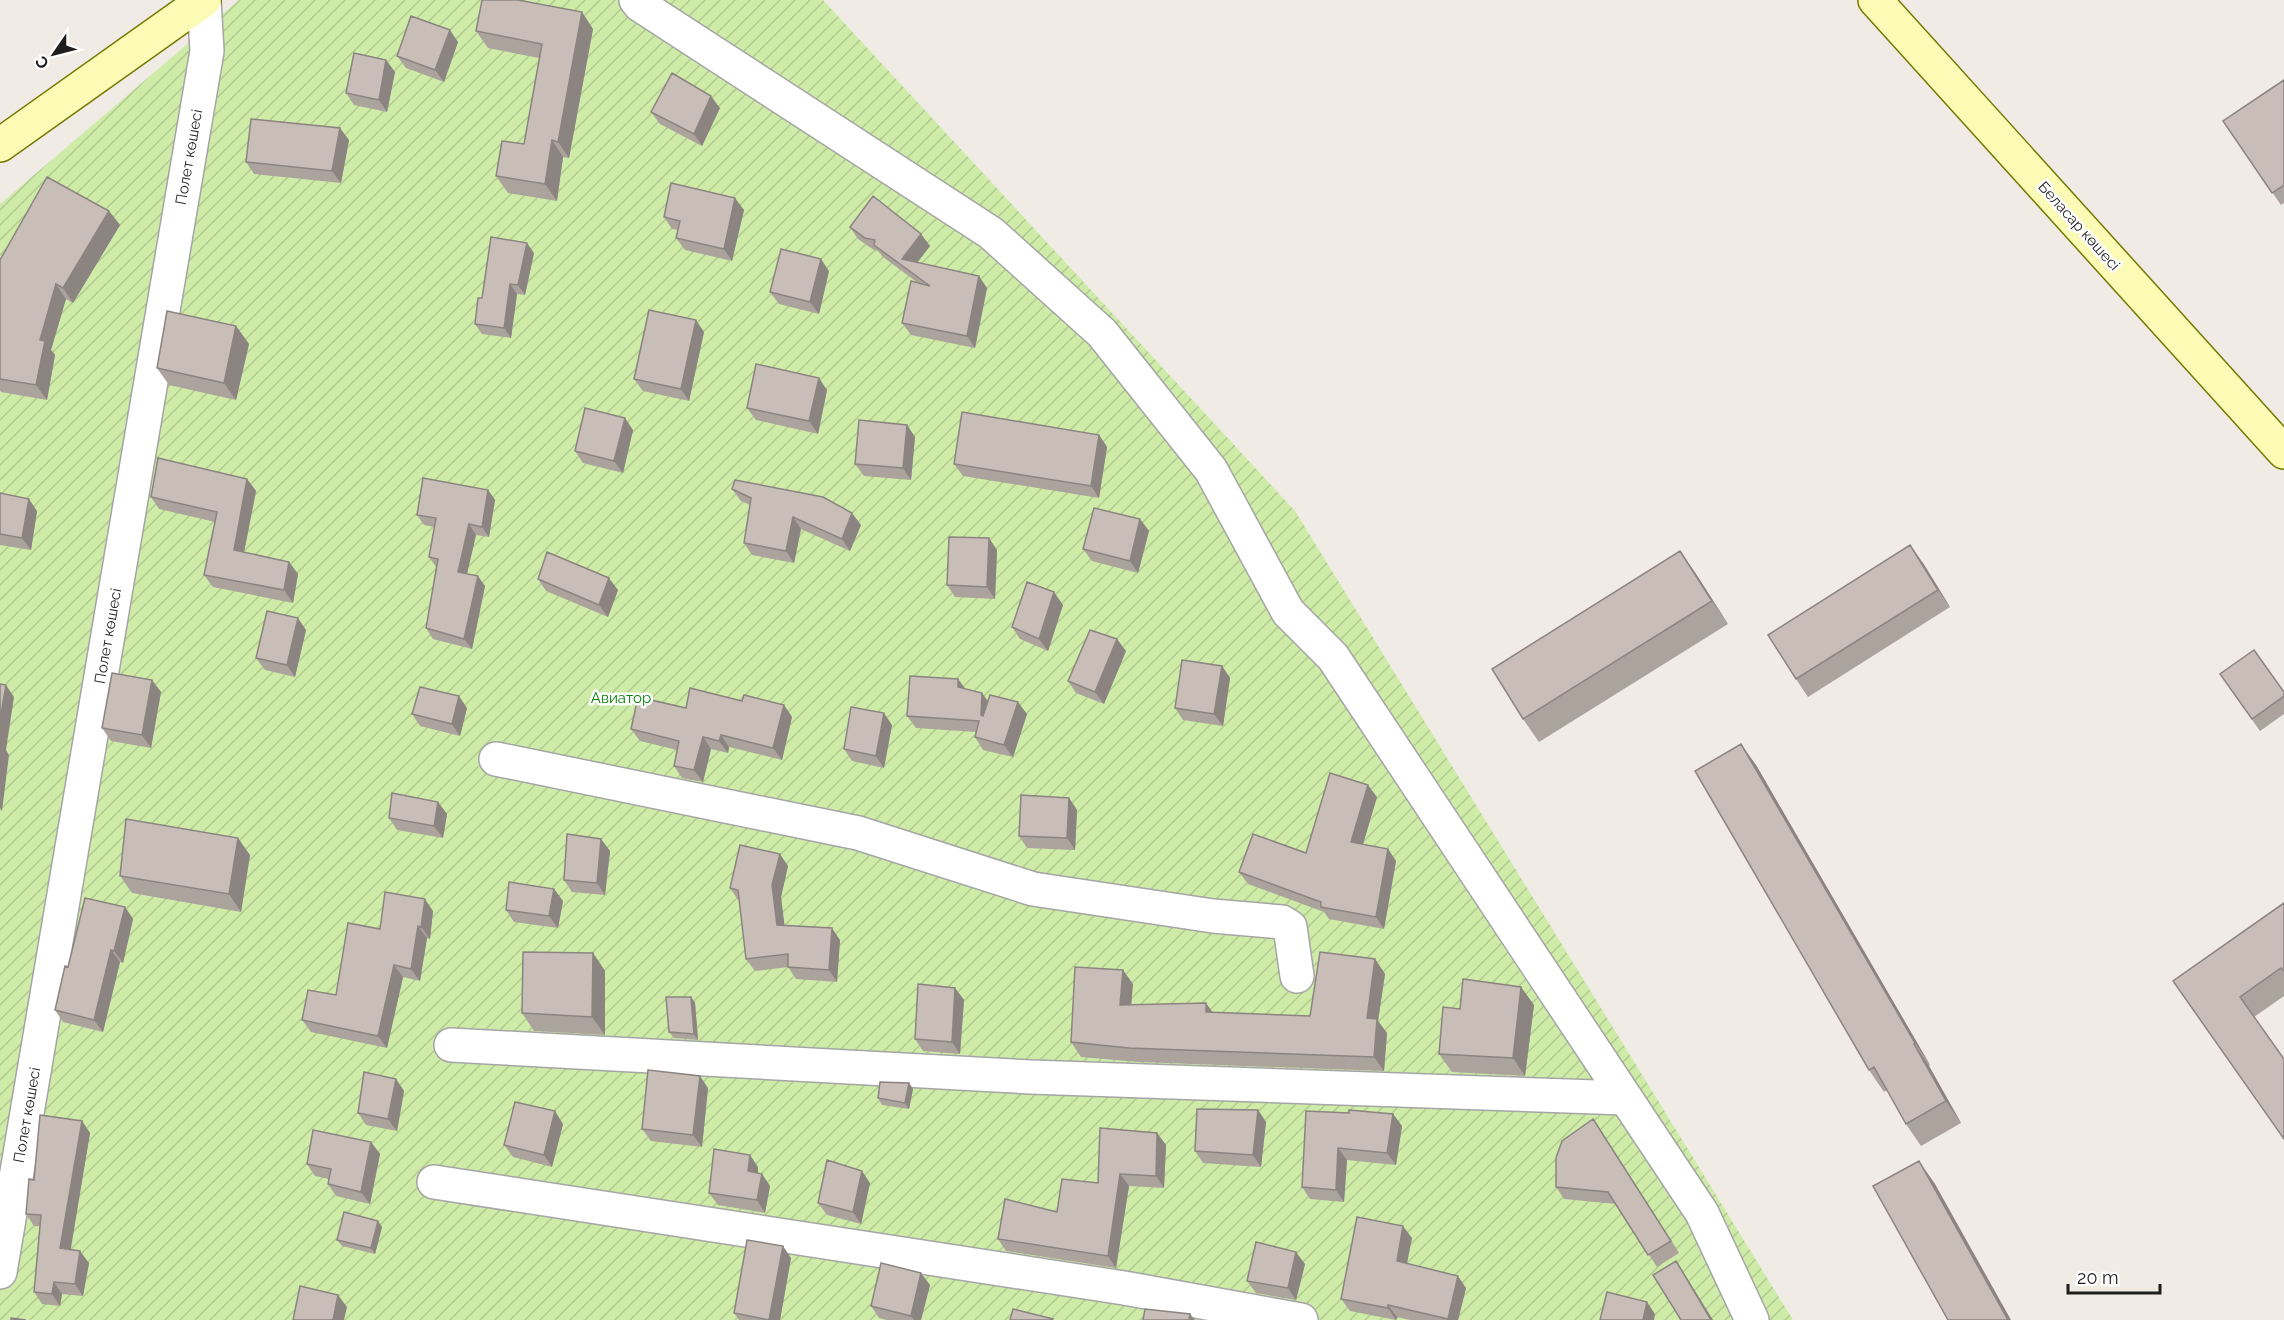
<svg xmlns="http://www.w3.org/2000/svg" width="2284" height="1320" font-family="Raleway,sans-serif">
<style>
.garden{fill:url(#garden-furrows)}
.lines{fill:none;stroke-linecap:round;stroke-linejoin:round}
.street-casing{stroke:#a5a5a5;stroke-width:36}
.secondary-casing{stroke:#747a01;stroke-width:36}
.street{stroke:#fff;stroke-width:33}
.secondary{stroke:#fcfbb6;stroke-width:33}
.wall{fill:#aca39d}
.shaded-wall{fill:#8c8480}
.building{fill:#c8bdb7;stroke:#8c8480;stroke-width:1.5}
.labels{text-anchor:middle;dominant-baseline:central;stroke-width:5;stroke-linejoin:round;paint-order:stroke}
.street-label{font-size:15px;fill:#1e1e1e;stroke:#fff}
.park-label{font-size:15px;fill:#08810a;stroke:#fff}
</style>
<defs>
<pattern id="garden-furrows" width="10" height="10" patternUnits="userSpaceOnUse" patternTransform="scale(1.5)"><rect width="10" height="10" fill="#ceeca8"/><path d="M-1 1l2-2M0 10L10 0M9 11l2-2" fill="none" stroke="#b0ca90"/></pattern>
</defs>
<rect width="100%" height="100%" fill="#f0ebe4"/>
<path class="garden" d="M239,0H823L1295,511L1793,1320H0V204Z"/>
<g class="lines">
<g class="street-casing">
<path id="street" d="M636,0L640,5L991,233L1102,333L1211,470L1288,612L1333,657L1702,1213L1752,1320
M496,759L858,833L1033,889L1213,916L1282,922L1290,927L1297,976
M451,1045L1031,1077L1625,1098
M434,1182L1124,1288L1301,1320
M0,1272L207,51L204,0"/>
</g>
<g class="secondary-casing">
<path id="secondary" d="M1875,0L2284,452
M0,145L204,0"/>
</g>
<use href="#street" class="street"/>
<use href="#secondary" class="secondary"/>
</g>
<path class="wall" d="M593,29L569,158L563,157L557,201L508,193L496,176L524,144L539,58L488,48L476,31Z
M458,42L444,82L406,68L397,56Z
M386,60L395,72L387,112L354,105L346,93Z
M2284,80V203L2281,205L2223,121Z
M720,108L702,146L660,124L651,112Z
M349,140L341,183L254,174L246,162Z
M735,198L744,210L732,261L685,250L676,238L678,230L672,229L664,217Z
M109,211L120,225L73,303L66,299L51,350L55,355L47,400L1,392L0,390V260Z
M850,227L921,234L930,246L917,262L987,288L975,348L911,335L902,323L918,283L883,257L878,251L874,250L858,239Z
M534,253L525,295L517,294L511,338L482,334L475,324L482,298Z
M829,271L819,314L779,304L770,292Z
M236,326L249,344L236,400L169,385L157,368Z
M704,332L689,401L643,391L634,379Z
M827,390L818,434L756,420L747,408Z
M907,425L915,437L911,480L864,476L855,464Z
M633,430L623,473L583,463L575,451Z
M1099,435L1107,447L1099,498L963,476L954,464Z
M247,479L256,491L244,553L289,562L298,574L293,603L213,587L204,575L215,522L159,509L151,497Z
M732,489L861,525L850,551L801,529L794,563L752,555L744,543L750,505L741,501Z
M488,490L495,500L489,537L476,535L467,574L485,586L472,649L433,639L426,628L436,567L429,557L435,527L424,525L417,515Z
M0,493L37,511L31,550L0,545Z
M1140,519L1149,531L1138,573L1092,561L1083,549Z
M997,550L995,599L955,597L947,585Z
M1680,551L1696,574L1728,624L1539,742L1523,719Z
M1923,563L1950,607L1808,697L1796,679Z
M538,579L618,590L608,617L546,591Z
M1063,605L1048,651L1020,639L1012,627Z
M306,630L295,677L265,670L256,658Z
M1126,651L1104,704L1076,693L1068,681Z
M1222,666L1230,678L1223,726L1183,720L1175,708Z
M2220,674L2284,692V714L2260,731Z
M958,679L965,689L982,693L988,701L1027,714L1013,757L983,750L975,737L976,732L916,728L907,716Z
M152,680L161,692L151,748L111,741L102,728Z
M742,701L784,705L792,717L782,760L729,747L728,753L711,749L703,782L682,778L674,766L677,750L640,741L631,729L686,708Z
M467,708L460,736L420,726L412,714Z
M892,725L884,768L852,761L844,749Z
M1756,765L1930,1065L1929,1066L1961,1123L1921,1146L1906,1124L1887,1090L1884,1092L1869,1070Z
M1377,797L1363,844L1388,849L1396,861L1384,929L1329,919L1324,912L1248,884L1239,872L1306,853Z
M1069,798L1077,810L1075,850L1027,848L1019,836Z
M438,802L447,814L443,838L397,830L389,818Z
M601,839L610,851L605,895L572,892L564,880Z
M250,855L241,912L132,893L120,876Z
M788,866L781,897L784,925L840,940L837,982L796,979L788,967L755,971L746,959L740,900H738L730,888Z
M554,889L563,901L558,928L514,922L506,910Z
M2284,903V996L2254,1017L2173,981Z
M125,907L133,919L123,963L120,962L103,1032L63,1022L55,1010L68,967Z
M433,911L430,939L427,938L420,981L403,977L387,1048L311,1032L302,1020L336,995L380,929Z
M593,953L605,971V1035L534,1031L522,1013Z
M1375,959L1385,974L1378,1021L1387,1033L1384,1071L1139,1062L1081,1057L1071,1042L1133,984L1131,1004L1212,1012L1310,1016Z
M1521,987L1534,1005L1525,1076L1452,1072L1439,1054L1460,1009Z
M955,988L964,1000L960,1054L923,1051L915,1039Z
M691,997L695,1003L698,1040L674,1038L669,1032Z
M396,1079L404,1091L397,1131L366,1125L358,1113Z
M909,1083L913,1089L909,1109L882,1105L878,1098Z
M708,1088L702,1147L651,1141L642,1129Z
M1258,1110L1266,1122L1261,1167L1203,1163L1195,1151Z
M1306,1111L1393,1114L1402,1126L1396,1165L1347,1160L1344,1202L1310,1199L1302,1187Z
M82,1121L90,1133L70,1250L89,1263L83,1296L62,1294L60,1306L42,1304L34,1292L40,1226H34L26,1214L34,1180Z
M563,1124L552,1167L513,1157L504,1145Z
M1601,1131L1679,1253L1657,1267L1616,1204L1564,1199L1556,1187Z
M1157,1133L1166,1145L1164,1188L1129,1186L1116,1268L1006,1251L998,1239L1057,1212L1098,1183Z
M371,1142L380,1154L370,1204L336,1196L328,1184L329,1179L315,1176L307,1164Z
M758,1167V1173L762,1174L770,1186L765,1213L718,1205L709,1193Z
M870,1183L861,1224L827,1215L818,1203Z
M382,1227L375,1254L342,1246L337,1240Z
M1412,1238L1407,1263L1466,1288L1458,1320H1410L1397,1317L1396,1320L1350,1311L1341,1299Z
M791,1258L780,1320H739L734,1313Z
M1305,1264L1296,1300L1256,1293L1247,1281Z
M930,1285L921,1320H887L879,1318L871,1306Z"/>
<path class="shaded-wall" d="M582,12L593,29L569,158L558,142Z
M450,30L458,42L444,82L435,70Z
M386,60L395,72L387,112L379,100Z
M711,96L720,108L702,146L694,134Z
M340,128L349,140L341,183L332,171Z
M552,140L563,157L557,201L545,184Z
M735,198L744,210L732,261L724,249Z
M109,211L120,225L73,303L63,288Z
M921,234L930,246L911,271L902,259Z
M527,243L534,253L525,295L518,285Z
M821,259L829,271L819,314L810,302Z
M979,276L987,288L975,348L967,336Z
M56,284L66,299L51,350L55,355L47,400L36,385L40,340Z
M510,284L517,294L511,338L504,328Z
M696,320L704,332L689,401L681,389Z
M236,326L249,344L236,400L224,383Z
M819,378L827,390L818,434L809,421Z
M625,418L633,430L623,473L614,461Z
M907,425L915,437L911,480L903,468Z
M1099,435L1107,447L1099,498L1091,486Z
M247,479L256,491L242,562L234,550Z
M488,490L495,500L489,537L482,527Z
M29,499L37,511L31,550L22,538Z
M852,513L861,525L850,551L842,539Z
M793,517L801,529L794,563L786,551Z
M1140,519L1149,531L1138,573L1130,561Z
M469,524L476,535L465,582L458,572Z
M989,538L997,550L995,599L987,587Z
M1910,545L1923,563L1950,607L1938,590Z
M1680,551L1696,574L1728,624L1712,601Z
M289,562L298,574L293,603L284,590Z
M478,576L485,586L472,649L464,639Z
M609,578L618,590L608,617L599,605Z
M1054,592L1063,605L1048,651L1039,639Z
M298,618L306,630L295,677L287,665Z
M1117,639L1126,651L1104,704L1095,692Z
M1222,666L1230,678L1223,726L1214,714Z
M958,679L967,691L958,687Z
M152,680L161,692L151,748L142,735Z
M6,685L14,697L6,750L9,755L2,811L0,808V720Z
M982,693L990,705L989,727L981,715Z
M459,696L467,708L460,736L452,724Z
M1018,702L1027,714L1013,757L1004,745Z
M784,705L792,717L782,760L773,748Z
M884,713L892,725L884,768L876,756Z
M721,735L729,747L728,753L719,741Z
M703,737L711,749L703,782L694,770Z
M1741,744L1756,765L1930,1065L1915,1043Z
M1368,785L1377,797L1360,854L1351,842Z
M1069,798L1077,810L1075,850L1067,838Z
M438,802L447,814L443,838L434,826Z
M238,838L250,855L241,912L229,894Z
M601,839L610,851L605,895L597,883Z
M1388,849L1396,861L1384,929L1376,917Z
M780,854L788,866L781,897L786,937L777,925L772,885Z
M554,889L563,901L558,928L549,916Z
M425,899L433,911L430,939L421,927Z
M125,907L133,919L123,963L114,951Z
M418,926L427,938L420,981L411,969Z
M832,928L840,940L837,982L829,970Z
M111,950L120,962L103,1032L94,1020Z
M593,953L605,971V1035L592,1017Z
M1375,959L1385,974L1378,1021L1387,1033L1384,1071L1374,1057L1367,1018Z
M394,965L403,977L387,1048L378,1036Z
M1123,970L1133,984L1130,1019L1120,1005Z
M1521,987L1534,1005L1525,1076L1513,1058Z
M955,988L964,1000L960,1054L952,1042Z
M691,997L695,1003L698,1040L694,1034Z
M1206,1003L1216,1017L1206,1012Z
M1914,1044L1929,1066L1961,1123L1946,1101Z
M700,1076L708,1088L702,1147L693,1135Z
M396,1079L404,1091L397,1131L388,1119Z
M909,1083L913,1089L909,1109L905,1103Z
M1258,1110L1266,1122L1261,1167L1253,1155Z
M555,1111L563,1124L552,1167L544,1155Z
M1393,1114L1402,1126L1396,1165L1387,1153Z
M1593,1119L1601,1131L1679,1253L1671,1241Z
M82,1121L90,1133L69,1260L60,1248Z
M1157,1133L1166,1145L1164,1188L1156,1176Z
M371,1142L380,1154L370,1204L361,1192Z
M1338,1148L1347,1160L1344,1202L1336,1190Z
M750,1155L758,1167L757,1183L748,1171Z
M1919,1161L1935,1184L2011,1320H2008Z
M862,1171L870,1183L861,1224L853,1212Z
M762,1174L770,1186L765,1213L757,1200Z
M1120,1174L1129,1186L1116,1268L1108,1256Z
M378,1221L382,1227L375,1254L371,1248Z
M1403,1226L1412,1238L1405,1273L1397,1261Z
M783,1246L791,1258L780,1320H769Z
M80,1251L89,1263L83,1296L75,1284Z
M1296,1252L1305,1264L1296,1300L1288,1288Z
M1676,1261L1684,1273L1713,1320H1711Z
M921,1273L930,1285L921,1320H914L911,1316Z
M1458,1276L1466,1288L1458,1320H1448V1319Z
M54,1282L62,1294L60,1306L52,1294Z
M338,1295L347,1307L344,1320H333Z
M1647,1302L1655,1314L1654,1320H1643Z
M1388,1305L1397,1317L1396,1320L1388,1308Z
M1190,1314L1195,1320H1189Z"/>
<path class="building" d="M482,0H518L582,12L558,142L552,140L545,184L496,176L502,141L524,144L542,44L476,31Z
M411,16L450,30L435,70L397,56Z
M354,53L386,60L379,100L346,93Z
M672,73L711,96L694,134L651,112Z
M2284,80V185L2272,193L2223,121Z
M251,119L340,128L332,171L246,162Z
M47,177L109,211L63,288L56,284L40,340L45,341L36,385L0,379V260Z
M671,183L735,198L724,249L676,238L680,221L664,217Z
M873,196L921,234L902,259L979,276L967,336L902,323L911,281L930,286L874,245L875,240L865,238L850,227Z
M491,237L527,243L518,285L510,284L504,328L475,324L478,298H482Z
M781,249L821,259L810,302L770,292Z
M649,310L696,320L681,389L634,379Z
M167,311L236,326L224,383L157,368Z
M756,364L819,378L809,421L747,408Z
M585,408L625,418L614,461L575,451Z
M962,412L1099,435L1091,486L954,464Z
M859,420L907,425L903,468L855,464Z
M158,458L247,479L234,550L289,562L284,590L204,575L217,512L151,497Z
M423,478L488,490L482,527L469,524L458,572L478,576L464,639L426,628L438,559L429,557L436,518L417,515Z
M735,480L823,497L852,513L842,539L793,517L786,551L744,543L751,498L732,489Z
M0,493L29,499L22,538L0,534Z
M1094,508L1140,519L1130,561L1083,549Z
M949,537L989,538L987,587L947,585Z
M1910,545L1938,590L1796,679L1768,635Z
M1680,551L1712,601L1523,719L1492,669Z
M547,552L609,578L599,605L538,579Z
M1027,582L1054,592L1039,639L1012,627Z
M267,611L298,618L287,665L256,658Z
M1090,630L1117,639L1095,692L1068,681Z
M2254,650L2284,692V696L2252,719L2220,674Z
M1182,660L1222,666L1214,714L1175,708Z
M112,673L152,680L142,735L102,728Z
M910,676L958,679V687L982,693L981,715L983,716L990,695L1018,702L1004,745L975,737L979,721L907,716Z
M0,684L6,685L0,720Z
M420,687L459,696L452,724L412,714Z
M690,688L742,701L744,695L784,705L773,748L721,735L719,741L703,737L694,770L674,766L679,741L631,729L638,697L686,708Z
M851,707L884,713L876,756L844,749Z
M1741,744L1915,1043L1914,1044L1946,1101L1906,1124L1874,1067L1869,1070L1695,771Z
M1330,773L1368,785L1351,842L1388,849L1376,917L1321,907V902L1239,872L1253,834L1306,853Z
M392,793L438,802L434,826L389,818Z
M1021,795L1069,798L1067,838L1019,836Z
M126,819L238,838L229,894L120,876Z
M567,834L601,839L597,883L564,880Z
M740,845L780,854L772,885L777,925L832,928L829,970L788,967V954L746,959L738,890L730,888Z
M509,882L554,889L549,916L506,910Z
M385,892L425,899L421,927L418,926L411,969L394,965L378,1036L302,1020L308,990L336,995L348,923L380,929Z
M85,898L125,907L114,951L111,950L94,1020L55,1010L65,966L68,967Z
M2284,903V971L2281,968L2240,997L2284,1059V1139L2173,981Z
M523,952L593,953L592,1017L522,1013Z
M1320,952L1375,959L1367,1018L1377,1019L1374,1057L1129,1048L1071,1042L1075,967L1123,970L1120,1005L1206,1003V1012L1310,1016Z
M1463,979L1521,987L1513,1058L1439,1054L1443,1007L1460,1009Z
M918,984L955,988L952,1042L915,1039Z
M666,997H691L694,1034L669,1032Z
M648,1070L700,1076L693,1135L642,1129Z
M364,1072L396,1079L388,1119L358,1113Z
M880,1082L909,1083L905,1103L878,1098Z
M515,1102L555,1111L544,1155L504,1145Z
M1197,1109L1258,1110L1253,1155L1195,1151Z
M1349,1110L1393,1114L1387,1153L1338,1148L1336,1190L1302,1187L1306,1111L1349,1113Z
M40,1115L82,1121L60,1248L80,1251L75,1284L54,1282L52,1294L34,1292L41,1215L26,1214L29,1179L34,1180Z
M1593,1119L1671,1241L1648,1255L1608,1192L1556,1187V1158L1562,1141Z
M1100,1128L1157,1133L1156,1176L1120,1174L1108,1256L998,1239L1005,1199L1057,1212L1062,1179L1098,1183Z
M313,1130L371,1142L361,1192L328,1184L331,1169L307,1164Z
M714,1149L750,1155L748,1171L762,1174L757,1200L709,1193Z
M827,1160L862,1171L853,1212L818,1203Z
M1919,1161L2008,1320H1948L1873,1186Z
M344,1212L378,1221L371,1248L337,1240Z
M1357,1217L1403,1226L1397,1261L1458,1276L1448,1319L1388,1305V1308L1341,1299Z
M747,1240L783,1246L769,1320L734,1313Z
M1256,1242L1296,1252L1288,1288L1247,1281Z
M1676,1261L1711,1320H1681L1653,1275Z
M881,1263L921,1273L911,1316L871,1306Z
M300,1286L338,1295L333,1320H293Z
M1607,1292L1647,1302L1643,1320H1600Z
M1013,1309L1053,1319L1052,1320H1010Z
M1145,1309L1190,1314L1189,1320H1143Z
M11,1318L26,1320H11Z"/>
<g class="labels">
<g class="street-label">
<text transform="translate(189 157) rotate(-80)">Полет көшесі</text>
<text transform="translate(2079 226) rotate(48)">Беласар көшесі</text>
<text transform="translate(108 636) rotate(-80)">Полет көшесі</text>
<text transform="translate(27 1115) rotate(-80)">Полет көшесі</text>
</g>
<g class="park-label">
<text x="621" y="698">Авиатор</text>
</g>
</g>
<g transform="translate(54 54) rotate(235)" stroke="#ffffff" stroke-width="4.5" paint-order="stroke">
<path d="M0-4.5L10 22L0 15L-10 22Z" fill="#1e1e1e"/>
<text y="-9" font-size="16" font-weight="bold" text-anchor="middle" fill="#1e1e1e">С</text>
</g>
<path d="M2068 1284v9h92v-9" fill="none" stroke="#1e1e1e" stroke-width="3"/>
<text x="2077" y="1284" font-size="18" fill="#1e1e1e" stroke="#ffffff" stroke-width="4.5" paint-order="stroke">20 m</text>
</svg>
